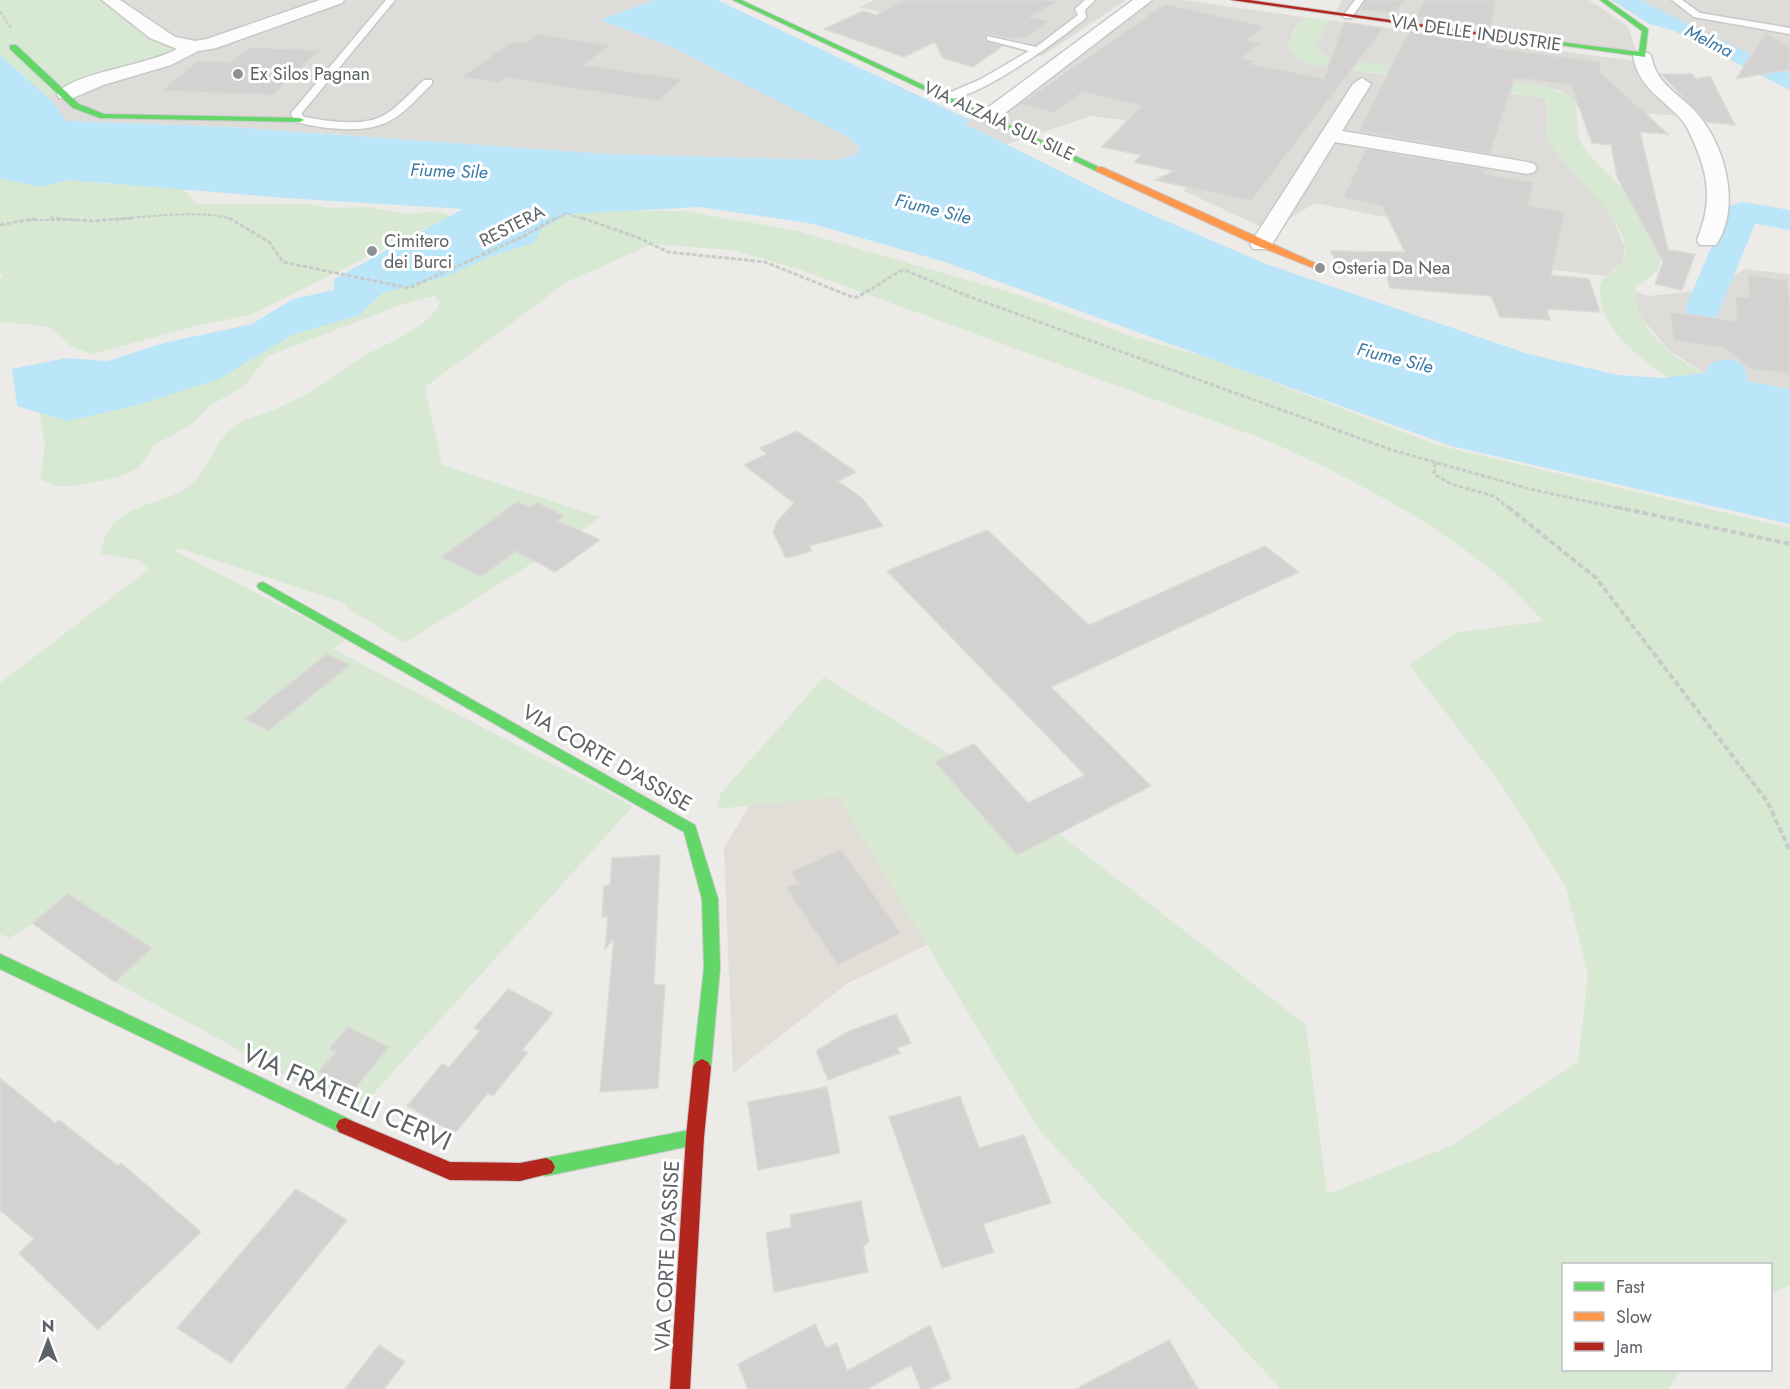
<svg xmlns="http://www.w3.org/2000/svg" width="1790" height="1389" font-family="Jost,sans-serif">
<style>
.industrial{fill:#dedcd9}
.education{fill:#e1ddd7}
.green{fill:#d7e9d3}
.water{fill:#bbe5f8}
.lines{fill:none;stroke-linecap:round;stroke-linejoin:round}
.river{fill:#bbe5f8;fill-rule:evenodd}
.building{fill:#d3d2d1;stroke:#dcdad7;stroke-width:1.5}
.lane-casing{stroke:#c8c8c9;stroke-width:3}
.street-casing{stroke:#c8c8c9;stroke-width:3}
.fast-casing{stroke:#c9caca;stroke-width:2}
.slow-casing{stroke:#c9caca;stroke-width:2}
.jam-casing{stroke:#c9caca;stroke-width:2}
.path-far2{stroke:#c7ccc9;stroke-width:2;stroke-dasharray:4 1.5;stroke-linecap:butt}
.path-far1{stroke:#c7ccc9;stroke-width:3;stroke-dasharray:4.5 2;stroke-linecap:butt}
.path{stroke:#c7ccc9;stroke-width:4;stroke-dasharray:6 3;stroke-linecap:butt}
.lane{fill:#fcfcfc;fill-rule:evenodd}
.street{fill:#fcfcfc;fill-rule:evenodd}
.fast{fill:#63d668;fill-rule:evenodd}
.slow{fill:#ff974d;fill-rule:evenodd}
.jam{fill:#b3261e;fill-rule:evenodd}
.poi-dot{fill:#8f9294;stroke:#fff;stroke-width:2}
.labels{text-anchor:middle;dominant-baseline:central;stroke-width:6;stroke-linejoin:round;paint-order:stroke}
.far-street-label{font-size:18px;fill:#5d6266;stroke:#fff}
.far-water-label{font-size:18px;font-style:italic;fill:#3978a3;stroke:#fff}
.far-poi-label{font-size:18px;fill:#5d6266;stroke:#fff;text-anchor:start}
.street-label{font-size:21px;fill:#5d6266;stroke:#fff}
.near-street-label{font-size:26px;fill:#5d6266;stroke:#fff}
</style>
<rect width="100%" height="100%" fill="#edebe8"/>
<path class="industrial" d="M124,0H655L601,20L672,47L786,104L848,137L859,147V153L843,159L827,160L607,154L231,127L67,121L46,96L189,47Z
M875,0H1126L1042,56L859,7Z
M1153,0H1182L1303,17L1291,36L1310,64L1545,98L1548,105L1547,131L1610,213L1625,247L1623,262L1606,276L1464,259L1449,230L1315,203L1270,231L1184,191L1215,131L1091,116L1005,145L964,123Z
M1342,0H1589L1628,26L1637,54L1335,13Z
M1640,0H1790V74L1737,50Z
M1329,20L1634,61L1641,65L1691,117L1577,107L1575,102L1560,91L1542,86L1330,59L1320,54L1315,47Z
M1745,269L1790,274V389L1704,373L1670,351L1638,314L1635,291L1648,296L1708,290Z"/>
<path class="education" d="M767,776L837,789L942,938L848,983L733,1073L724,848Z"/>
<path class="green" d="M0,0H124L190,47L46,96L0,55Z
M1303,17L1329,20L1315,47L1326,57L1542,86L1571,97C1582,110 1573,131 1582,145C1595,165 1612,176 1626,193C1637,205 1666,252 1659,267C1654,276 1642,282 1635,288C1635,328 1671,357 1704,373L1668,378C1638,357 1592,323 1601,282C1608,273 1620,269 1624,259C1638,229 1565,169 1551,145C1542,131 1552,114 1547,99L1508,91L1310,64L1296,58L1287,46Z
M0,176H70L100,183L182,188L197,204H311L328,208L368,207L408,214L435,211L449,215L448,221L418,232L250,315L200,325L92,354L72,347L49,327L7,322L0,324V281L3,276L0,273Z
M618,210L683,211L794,230L1022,296L1136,338L1207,357L1437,445L1790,528V1285L1771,1294L1770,1264H1564V1370H1682L1668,1389H1281L1039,1130L838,797L717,809L721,793L824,677L982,774L1306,1025L1327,1194L1451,1146L1578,1062L1588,974L1565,885L1500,783L1409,665L1455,633L1543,621C1529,607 1516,591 1502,579C1432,520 1353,479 1271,442L801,270L733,250L652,244L567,282L425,387L442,465L600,517L542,557L405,643L347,608V604L178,548L175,551L345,639L333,649L633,806L355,1114L115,982L33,923L9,938L0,934V683L149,569L138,560L100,554C110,505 147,509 182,491C208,478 212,441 236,425C247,418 262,415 274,410C287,403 302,397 315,389C333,379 349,364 368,354C389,343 432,325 440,302L433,296L400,305L268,356L244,386L211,405L189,426L154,445L139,468L119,477L76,486H55L40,479L45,447L39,408L96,402L526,213Z"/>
<path class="water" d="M655,0H717L970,120L965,124L1116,199L1266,264L1528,354L1618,375L1662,378L1704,373L1790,389V524L1451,446L945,262L813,224L700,207L569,214L542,228L534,243L489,257L445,277L383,293L358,316L294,334L219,379L134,406L67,421L17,406L12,369L66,358L107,361L164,343L252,324L293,299L334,290V279L463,209L285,198L68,180L43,187L0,179V55L53,102L67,121L231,127L607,154L827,160L843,159L859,153V146L848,137L672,47L600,20Z
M1612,0H1640L1790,74V90L1672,30L1649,24Z"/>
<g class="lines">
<path class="river" d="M1743,202L1790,210V230L1755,224L1717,317L1704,320L1691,317L1685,309L1726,212L1731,205Z
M1726,359L1740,362L1746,371L1760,437L1754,446L1739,450L1724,446L1718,437L1706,371L1712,362Z"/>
</g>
<path class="building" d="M904,0H1061L1030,17L1050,21L1023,39L1017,37L1013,39L986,34L985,41L1003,46L973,67L943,58L935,42L904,57L824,29L863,11L877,15Z
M1366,0H1406L1395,14L1360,10Z
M1424,0H1496L1491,27L1416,17Z
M1165,4L1264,26L1247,40L1261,43L1242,58L1256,61L1251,64L1324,78L1344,22L1384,28L1251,201L1155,180L1174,171L1134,162L1141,155L1102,147L1141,106L1083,92L1054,113L1020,104Z
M1409,31L1488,42V47L1601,62L1600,72L1668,134L1640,132L1668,250L1695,254L1682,290L1655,284L1663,262L1617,177L1611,145L1592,143L1571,85L1515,78L1490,154L1359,131Z
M1766,32L1790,48V69L1736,79Z
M537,34L611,45L584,65L683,79L658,101L505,78L500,83L461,77L512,42L525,43Z
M249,47L320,50L273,95L161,91L197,61L231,62Z
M1661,74H1692L1696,79L1710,76L1735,125L1707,122Z
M1366,149L1485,169L1484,174L1534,182L1528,205L1565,212L1551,275L1589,279L1600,312L1547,309L1550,320L1500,317L1491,296L1390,288L1387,276H1342L1331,251L1405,252L1382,206L1343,198Z
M1748,274L1787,281L1790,305V374L1751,369L1724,348L1674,341L1670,312L1737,321L1735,296L1749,298Z
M797,431L856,472L838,481L862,498L883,526L809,546L812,551L786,558L773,532L777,522L794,503L744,465L767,454L760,448Z
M517,502L530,507L537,502L564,516L558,521L600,540L555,572L516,551L481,577L441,557Z
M987,530L1089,625L1265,546L1299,572L1051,687L1151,786L1017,855L935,762L974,744L1028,803L1085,775L887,571Z
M327,654L350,665L268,731L245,719Z
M841,849L901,933L838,965L786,888L799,883L791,872Z
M660,855L654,985L665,984L658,1088L600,1092L614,938L605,949L608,916L602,917L604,886L610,885L612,858Z
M68,894L152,948L115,982L32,923Z
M508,989L553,1013L522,1050L528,1052L493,1096L488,1093L455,1133L407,1106L442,1064L449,1067L480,1031L474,1028Z
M896,1014L911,1043L897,1048L900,1053L828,1080L816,1051L847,1032Z
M348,1027L389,1047L354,1090L319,1071L336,1052L329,1049Z
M0,1078L55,1123L59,1120L118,1166L121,1163L201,1232L98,1330L19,1253L34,1239L0,1210Z
M827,1087L840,1153L758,1170L748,1102Z
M960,1096L979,1148L1024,1135L1051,1203L983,1224L994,1252L942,1268L889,1117Z
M296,1189L347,1220L231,1363L177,1328Z
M861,1201L869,1242L863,1246L868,1272L774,1292L766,1233L791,1227L790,1215Z
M815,1324L826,1348L837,1343L847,1371L930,1325L951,1379L928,1389H921L911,1365L867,1389H748L738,1364Z
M1169,1340L1198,1389H1076Z
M379,1345L405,1362L384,1389H345Z"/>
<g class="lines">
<g class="lane-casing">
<path id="lane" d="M386,0H395L301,114L304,117C328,121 364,128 386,114C400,105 412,91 424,80H432V84C419,96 408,110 393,119C368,135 324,129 296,122L291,114L292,112Z
M1085,0H1095L1085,10L1086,18C1062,38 974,103 944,99V95L981,79L1029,51L987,40V36L1036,47L1078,15L1075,9Z
M1355,0H1364L1351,18H1345L1343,16Z
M1672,0H1682L1700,13L1790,28V34L1694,17Z"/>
</g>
<g class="street-casing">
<path id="street" d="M102,0H120L175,37L195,41L207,39L320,0H344L342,3L216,48L198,51L171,65L103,85L73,98H59L57,94C71,73 150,65 177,49L150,38Z
M1133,0H1152L996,120H982L979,116L982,112Z
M1642,50L1651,55C1656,84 1677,92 1695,111C1725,144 1742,206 1716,245H1700L1697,240C1711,206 1710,181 1696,147C1692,138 1688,127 1681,119C1661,97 1638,87 1633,55Z
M1362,78L1371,84L1342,131L1527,162L1534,164L1537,168L1534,172L1527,174L1335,142L1269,249H1253L1250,244L1353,84Z"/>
</g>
<g class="fast-casing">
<path id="fast" d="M733,0H741L1103,169L1096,171Z
M1600,0H1607L1648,29L1645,57L1532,41L1536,39L1639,52L1642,31Z
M10,45H16L79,104L104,114L300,118L304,120L300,122L100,118L73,108L10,49Z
M263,582L695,825L718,899L720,968L711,1067L708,1072L702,1075L696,1072L693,1067L704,968L702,899L684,832L259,589L257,586L259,583Z
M0,954L351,1120L354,1126L351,1132L345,1134L339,1132L0,969Z
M695,1129L701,1131L704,1137L701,1143L695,1145L546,1176L540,1173L537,1167L540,1161L546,1158Z"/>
</g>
<g class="slow-casing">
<path id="slow" d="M1096,167H1102L1324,267L1316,269L1258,246L1096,171Z"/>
</g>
<g class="jam-casing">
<path id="jam" d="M1231,0H1249L1540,41L1536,43Z
M702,1059L708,1062L711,1067L704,1137L690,1389H670L686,1137L693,1067L696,1062Z
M345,1118L450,1162L520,1163L546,1158L552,1161L555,1167L552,1173L520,1181L450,1180L339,1132L336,1126L339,1120Z"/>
</g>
<path class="path-far2" d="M0,11L11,28
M29,220H76
M109,220C135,218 211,208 232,220
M553,220L566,213L586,220"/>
<path class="path-far1" d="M50,218L93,221L132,218
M229,218L269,242L283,262L409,288L522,237L556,218
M582,218L639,238L668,252L765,262L852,297H858L900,271H907L965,295L1392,450L1530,489L1623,509
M0,225L38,218
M1435,463L1434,474L1451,484L1494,496L1510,509"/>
<path class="path" d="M1508,507L1596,578L1767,801L1790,851
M1616,507L1790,544"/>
<use href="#lane" class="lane"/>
<use href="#street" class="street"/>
<use href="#fast" class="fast"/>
<use href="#slow" class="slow"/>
<use href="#jam" class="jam"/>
</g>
<g class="poi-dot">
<circle cx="238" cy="74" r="6"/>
<circle cx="372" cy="251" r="6"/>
<circle cx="1320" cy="268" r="6"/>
</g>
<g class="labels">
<g class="far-street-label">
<text transform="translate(1476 33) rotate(8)">VIA DELLE INDUSTRIE</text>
<text transform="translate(999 121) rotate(25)">VIA ALZAIA SUL SILE</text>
<text transform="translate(512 226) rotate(-27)">RESTERA</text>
</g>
<g class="far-water-label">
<text transform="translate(1709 41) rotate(27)">Melma</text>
<text transform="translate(449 171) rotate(2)">Fiume Sile</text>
<text transform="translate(933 209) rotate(14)">Fiume Sile</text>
<text transform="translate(1395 358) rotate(14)">Fiume Sile</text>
</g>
<g class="far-poi-label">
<text x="250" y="74">Ex Silos Pagnan</text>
<text x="384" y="241">Cimitero<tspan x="384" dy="21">dei Burci</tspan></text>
<text x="1332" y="268">Osteria Da Nea</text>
</g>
<g class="street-label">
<text transform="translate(607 758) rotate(30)">VIA CORTE D'ASSISE</text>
<text transform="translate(667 1256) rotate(-87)">VIA CORTE D'ASSISE</text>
</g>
<g class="near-street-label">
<text transform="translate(347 1097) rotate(24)">VIA FRATELLI CERVI</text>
</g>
</g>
<rect x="1562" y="1263" width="210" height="108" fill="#ffffff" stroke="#bec0c2" stroke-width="1.5"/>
<rect x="1574" y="1282" width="30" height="9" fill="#63d668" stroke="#bec0c2" stroke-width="1.5"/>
<text x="1616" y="1293" font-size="18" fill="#5d6266">Fast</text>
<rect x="1574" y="1312" width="30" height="9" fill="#ff974d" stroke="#bec0c2" stroke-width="1.5"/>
<text x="1616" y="1323" font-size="18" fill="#5d6266">Slow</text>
<rect x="1574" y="1342" width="30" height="9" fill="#b3261e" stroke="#bec0c2" stroke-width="1.5"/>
<text x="1616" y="1353" font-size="18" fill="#5d6266">Jam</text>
<g transform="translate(48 1341)" stroke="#ffffff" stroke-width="4.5" paint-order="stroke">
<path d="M0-4.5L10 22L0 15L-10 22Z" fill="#5d6266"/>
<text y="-9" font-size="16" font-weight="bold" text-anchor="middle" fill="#5d6266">N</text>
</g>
</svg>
